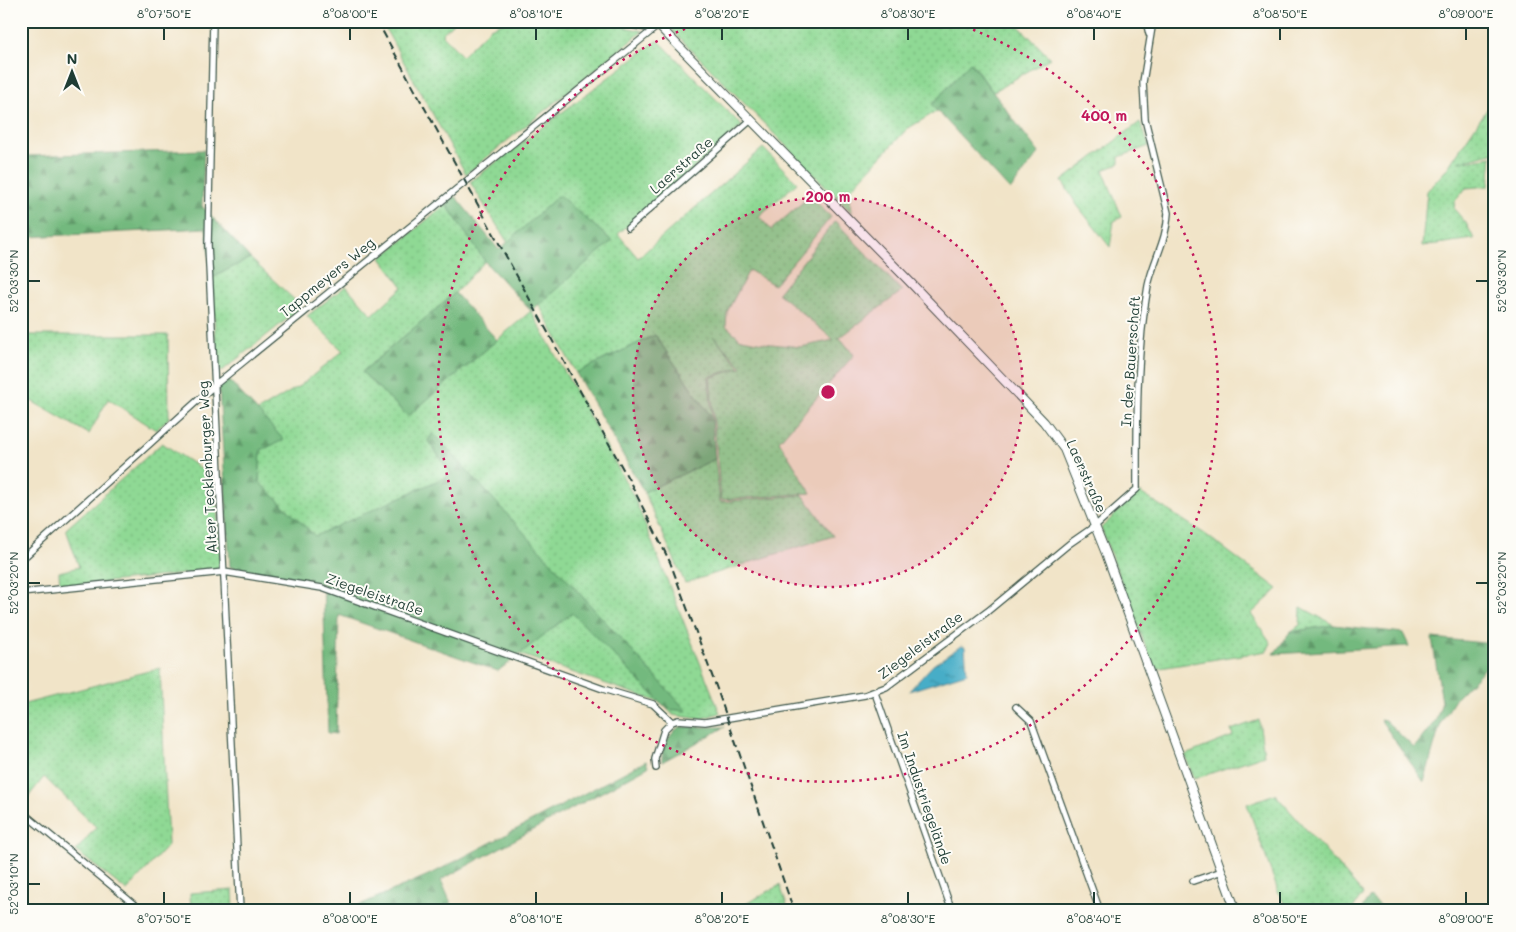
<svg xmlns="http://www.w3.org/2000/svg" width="1516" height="932" font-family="Mali,sans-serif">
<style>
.grass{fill:url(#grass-dots);stroke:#578b64}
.forest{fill:url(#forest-firs);stroke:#497b59}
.water{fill:url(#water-ripples);stroke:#33757e}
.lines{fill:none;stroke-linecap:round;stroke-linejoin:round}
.minor-casing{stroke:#3e564a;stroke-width:8}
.secondary-casing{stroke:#3e564a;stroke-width:10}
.minor{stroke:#fff;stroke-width:5.5}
.secondary{stroke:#fff;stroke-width:8}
.rail{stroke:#1f3d34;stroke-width:2;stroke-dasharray:8 4;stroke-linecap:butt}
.ticks{fill:none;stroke:#1f3d34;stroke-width:2}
.ring{fill:none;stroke:#c2185b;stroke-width:2.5;stroke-dasharray:2.5 5}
.labels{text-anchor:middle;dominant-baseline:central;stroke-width:4;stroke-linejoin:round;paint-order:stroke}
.street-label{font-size:14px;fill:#1f3d34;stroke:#fdfcf7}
.centre{fill:#c2185b;stroke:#fdfcf7;stroke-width:2.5}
.ring-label{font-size:15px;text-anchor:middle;font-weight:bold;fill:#c2185b;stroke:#fdfcf7;stroke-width:4;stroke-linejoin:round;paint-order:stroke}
.neatline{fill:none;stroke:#1f3d34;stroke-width:2}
.ticks-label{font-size:12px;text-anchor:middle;fill:#1f3d34}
</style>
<defs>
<pattern id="grass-dots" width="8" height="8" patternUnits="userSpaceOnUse" patternTransform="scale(1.25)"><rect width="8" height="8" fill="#8fd994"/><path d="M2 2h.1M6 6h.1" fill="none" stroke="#7bbb80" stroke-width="1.8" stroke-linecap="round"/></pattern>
<pattern id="forest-firs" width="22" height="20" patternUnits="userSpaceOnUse" patternTransform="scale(1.25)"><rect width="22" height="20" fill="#73b97e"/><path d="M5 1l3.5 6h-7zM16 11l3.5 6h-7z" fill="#5e9868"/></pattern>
<pattern id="water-ripples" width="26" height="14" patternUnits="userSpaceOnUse" patternTransform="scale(1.25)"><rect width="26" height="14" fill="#47adc7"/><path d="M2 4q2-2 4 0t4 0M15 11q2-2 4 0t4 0" fill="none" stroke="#3b8ea2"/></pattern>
</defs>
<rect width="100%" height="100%" fill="#fdfcf7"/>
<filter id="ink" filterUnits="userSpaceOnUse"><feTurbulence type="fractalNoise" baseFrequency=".02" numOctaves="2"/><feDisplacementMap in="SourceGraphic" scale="10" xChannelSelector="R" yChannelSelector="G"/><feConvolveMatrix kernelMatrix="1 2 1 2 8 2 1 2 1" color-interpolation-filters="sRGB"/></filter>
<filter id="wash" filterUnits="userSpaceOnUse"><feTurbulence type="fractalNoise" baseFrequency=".0096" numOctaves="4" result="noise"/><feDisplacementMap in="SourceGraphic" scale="20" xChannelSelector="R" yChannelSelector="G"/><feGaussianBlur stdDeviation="1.12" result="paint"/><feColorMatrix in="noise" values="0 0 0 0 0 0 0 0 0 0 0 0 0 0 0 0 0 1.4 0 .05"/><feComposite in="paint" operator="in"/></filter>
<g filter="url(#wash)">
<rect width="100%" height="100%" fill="#f1e4c8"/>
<path class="grass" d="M381,21H455L442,34L462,56L490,28L507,21H598L643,31L466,174Z
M680,21H849L858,30L875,21H1014L1050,58L993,92L971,62L932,105L937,111L907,129L848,192L852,213L673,31L674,24Z
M658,40L742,126L618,234L638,258L763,148L797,183L759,216L771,230L810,196L831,217L774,285L749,270L727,312L726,326L741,339L770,344L801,347L834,340L778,293L835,221L902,291L838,339H841L854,355L779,441L811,493L721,500L710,378L742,367L713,336L740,367L709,377L712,418L655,335L576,373L538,303L612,241L559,196L508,243L470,182Z
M1495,77V152L1458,162L1492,157L1489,186L1466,188L1455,201L1454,209L1466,223L1474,239L1422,246L1427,191L1446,170L1494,99Z
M1140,122L1149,146L1119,157V164L1103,170L1122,217L1114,221L1110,247L1077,205L1062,181Z
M446,204L485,261L455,293L362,372L408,416L531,311L634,497L720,713L700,719L673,715L667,709L686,710L428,441L452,474L315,537L259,482L261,450L258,411L301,385L343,351L307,316L346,286L372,315L403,287L381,258Z
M250,258L302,307L222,371L217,369L212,278Z
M21,332L26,335H168L169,418L156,430L108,399L89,434L21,395Z
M162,443L215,478L221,570L60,587L59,572L79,567L66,529Z
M715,459L720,502L803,495L833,536L685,583L644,492Z
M1139,492L1205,534L1278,589L1251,614L1271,643L1267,651L1154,669L1101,528Z
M1301,607L1334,625L1290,632L1300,625Z
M572,613L662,703L519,654Z
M160,668L168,845L127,891L76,851L96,827L44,777L21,806V705Z
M1259,720L1264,755L1194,779L1185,755L1233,736L1231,730Z
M1275,794L1363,894L1351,911H1289L1279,894L1247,804Z
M780,885L787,906L781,911H733Z
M233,890L234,911H191L190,893Z"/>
<path class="forest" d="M970,62L1039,153L1010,190L932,105Z
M204,150L202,206L250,258L212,278L206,228L26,237L25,156Z
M559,195L612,241L531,311L486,263L446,204L455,196L499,250Z
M455,293L497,340L408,416L362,372Z
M655,335L712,418L715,459L644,492L576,373Z
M229,380L284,440L261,450L259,482L315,536L452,474L428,441L433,433L687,711L667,709L572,613L498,671L339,615L336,734L328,733L323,584L230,567L219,387Z
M1334,625L1403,633L1409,646L1274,654L1290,632Z
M1432,638L1495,644V658L1456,698L1441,722L1424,782L1380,719L1385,720L1414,748L1436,720L1442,702Z
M679,727H725L662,762C661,748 669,735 679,727Z
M646,761L648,767L441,880L453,908L448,911H346L435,872Z
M1370,897L1387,911H1360Z"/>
<path class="water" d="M961,646L965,647L967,673L909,691L933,665Z"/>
</g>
<g filter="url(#ink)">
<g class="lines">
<g class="minor-casing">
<path id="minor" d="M213,21L208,245L240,911
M611,21L653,29
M1146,21L1149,34
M628,228L751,120
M21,560L216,384L654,29L668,21
M21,593L224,572L322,588L603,689L653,704L672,722
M875,693L952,911
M1016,707L1031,721L1100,911
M656,768L655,759L664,730L672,722L678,720L705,722L865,695L886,687L988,611L1069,544L1095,526L1137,489C1137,422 1136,353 1148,286C1153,261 1167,240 1168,213L1145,119L1143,82L1153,21
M21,811L142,911
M1193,881L1222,871
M1140,911L1141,908"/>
</g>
<g class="secondary-casing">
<path id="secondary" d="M654,21L909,281L1044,422L1064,449L1107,556L1236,911"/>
</g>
<use href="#minor" class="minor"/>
<use href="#secondary" class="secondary"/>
<path class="rail" d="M377,21L630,482L670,562L717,689L794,911"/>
</g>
</g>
<path class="ticks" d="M164,28V40M350,28V40M536,28V40M722,28V40M908,28V40M1094,28V40M1280,28V40M1466,28V40M28,281H40M1476,281H1488M28,583H40M1476,583H1488M28,884H40M164,892V904M350,892V904M536,892V904M722,892V904M908,892V904M1094,892V904M1280,892V904M1466,892V904"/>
<circle cx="828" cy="392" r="195" fill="#c2185b" fill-opacity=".12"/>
<g class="ring">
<circle cx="828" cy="392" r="195"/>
<path d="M952 22A390 390 0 1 1 704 22"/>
</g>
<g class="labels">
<g class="street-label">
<text transform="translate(681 165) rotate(-41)">Laerstraße</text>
<text transform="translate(327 277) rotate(-39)">Tappmeyers Weg</text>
<text transform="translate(1130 361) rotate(-86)">In der Bauerschaft</text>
<text transform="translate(207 467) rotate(-93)">Alter Tecklenburger Weg</text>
<text transform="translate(1087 476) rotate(66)">Laerstraße</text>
<text transform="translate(375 594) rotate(19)">Ziegeleistraße</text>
<text transform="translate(920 645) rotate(-37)">Ziegeleistraße</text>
<text transform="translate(925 798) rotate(71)">Im Industriegelände</text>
</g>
</g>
<circle cx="828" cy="392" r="8" class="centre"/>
<g class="ring-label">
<text x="1104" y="121">400 m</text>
<text x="828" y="202">200 m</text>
</g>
<rect width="1516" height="932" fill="none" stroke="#fdfcf7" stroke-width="55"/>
<g transform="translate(72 72)" stroke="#fdfcf7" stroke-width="4" paint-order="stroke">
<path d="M0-4L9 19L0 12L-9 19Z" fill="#1f3d34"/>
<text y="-8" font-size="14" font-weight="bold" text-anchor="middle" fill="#1f3d34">N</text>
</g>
<rect x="28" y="28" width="1460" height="876" class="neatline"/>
<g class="ticks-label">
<text x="164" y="18">8°07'50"E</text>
<text x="350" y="18">8°08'00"E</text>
<text x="536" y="18">8°08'10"E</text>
<text x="722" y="18">8°08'20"E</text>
<text x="908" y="18">8°08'30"E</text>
<text x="1094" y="18">8°08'40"E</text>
<text x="1280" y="18">8°08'50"E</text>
<text x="1466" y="18">8°09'00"E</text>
<text transform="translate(14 281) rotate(-90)" y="4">52°03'30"N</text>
<text transform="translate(1502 281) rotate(-90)" y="4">52°03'30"N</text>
<text transform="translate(14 583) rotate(-90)" y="4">52°03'20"N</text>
<text transform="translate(1502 583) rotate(-90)" y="4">52°03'20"N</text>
<text transform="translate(14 884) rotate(-90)" y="4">52°03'10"N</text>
<text x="164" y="923">8°07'50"E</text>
<text x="350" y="923">8°08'00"E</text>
<text x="536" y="923">8°08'10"E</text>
<text x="722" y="923">8°08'20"E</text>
<text x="908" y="923">8°08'30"E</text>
<text x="1094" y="923">8°08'40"E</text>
<text x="1280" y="923">8°08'50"E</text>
<text x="1466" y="923">8°09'00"E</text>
</g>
</svg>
